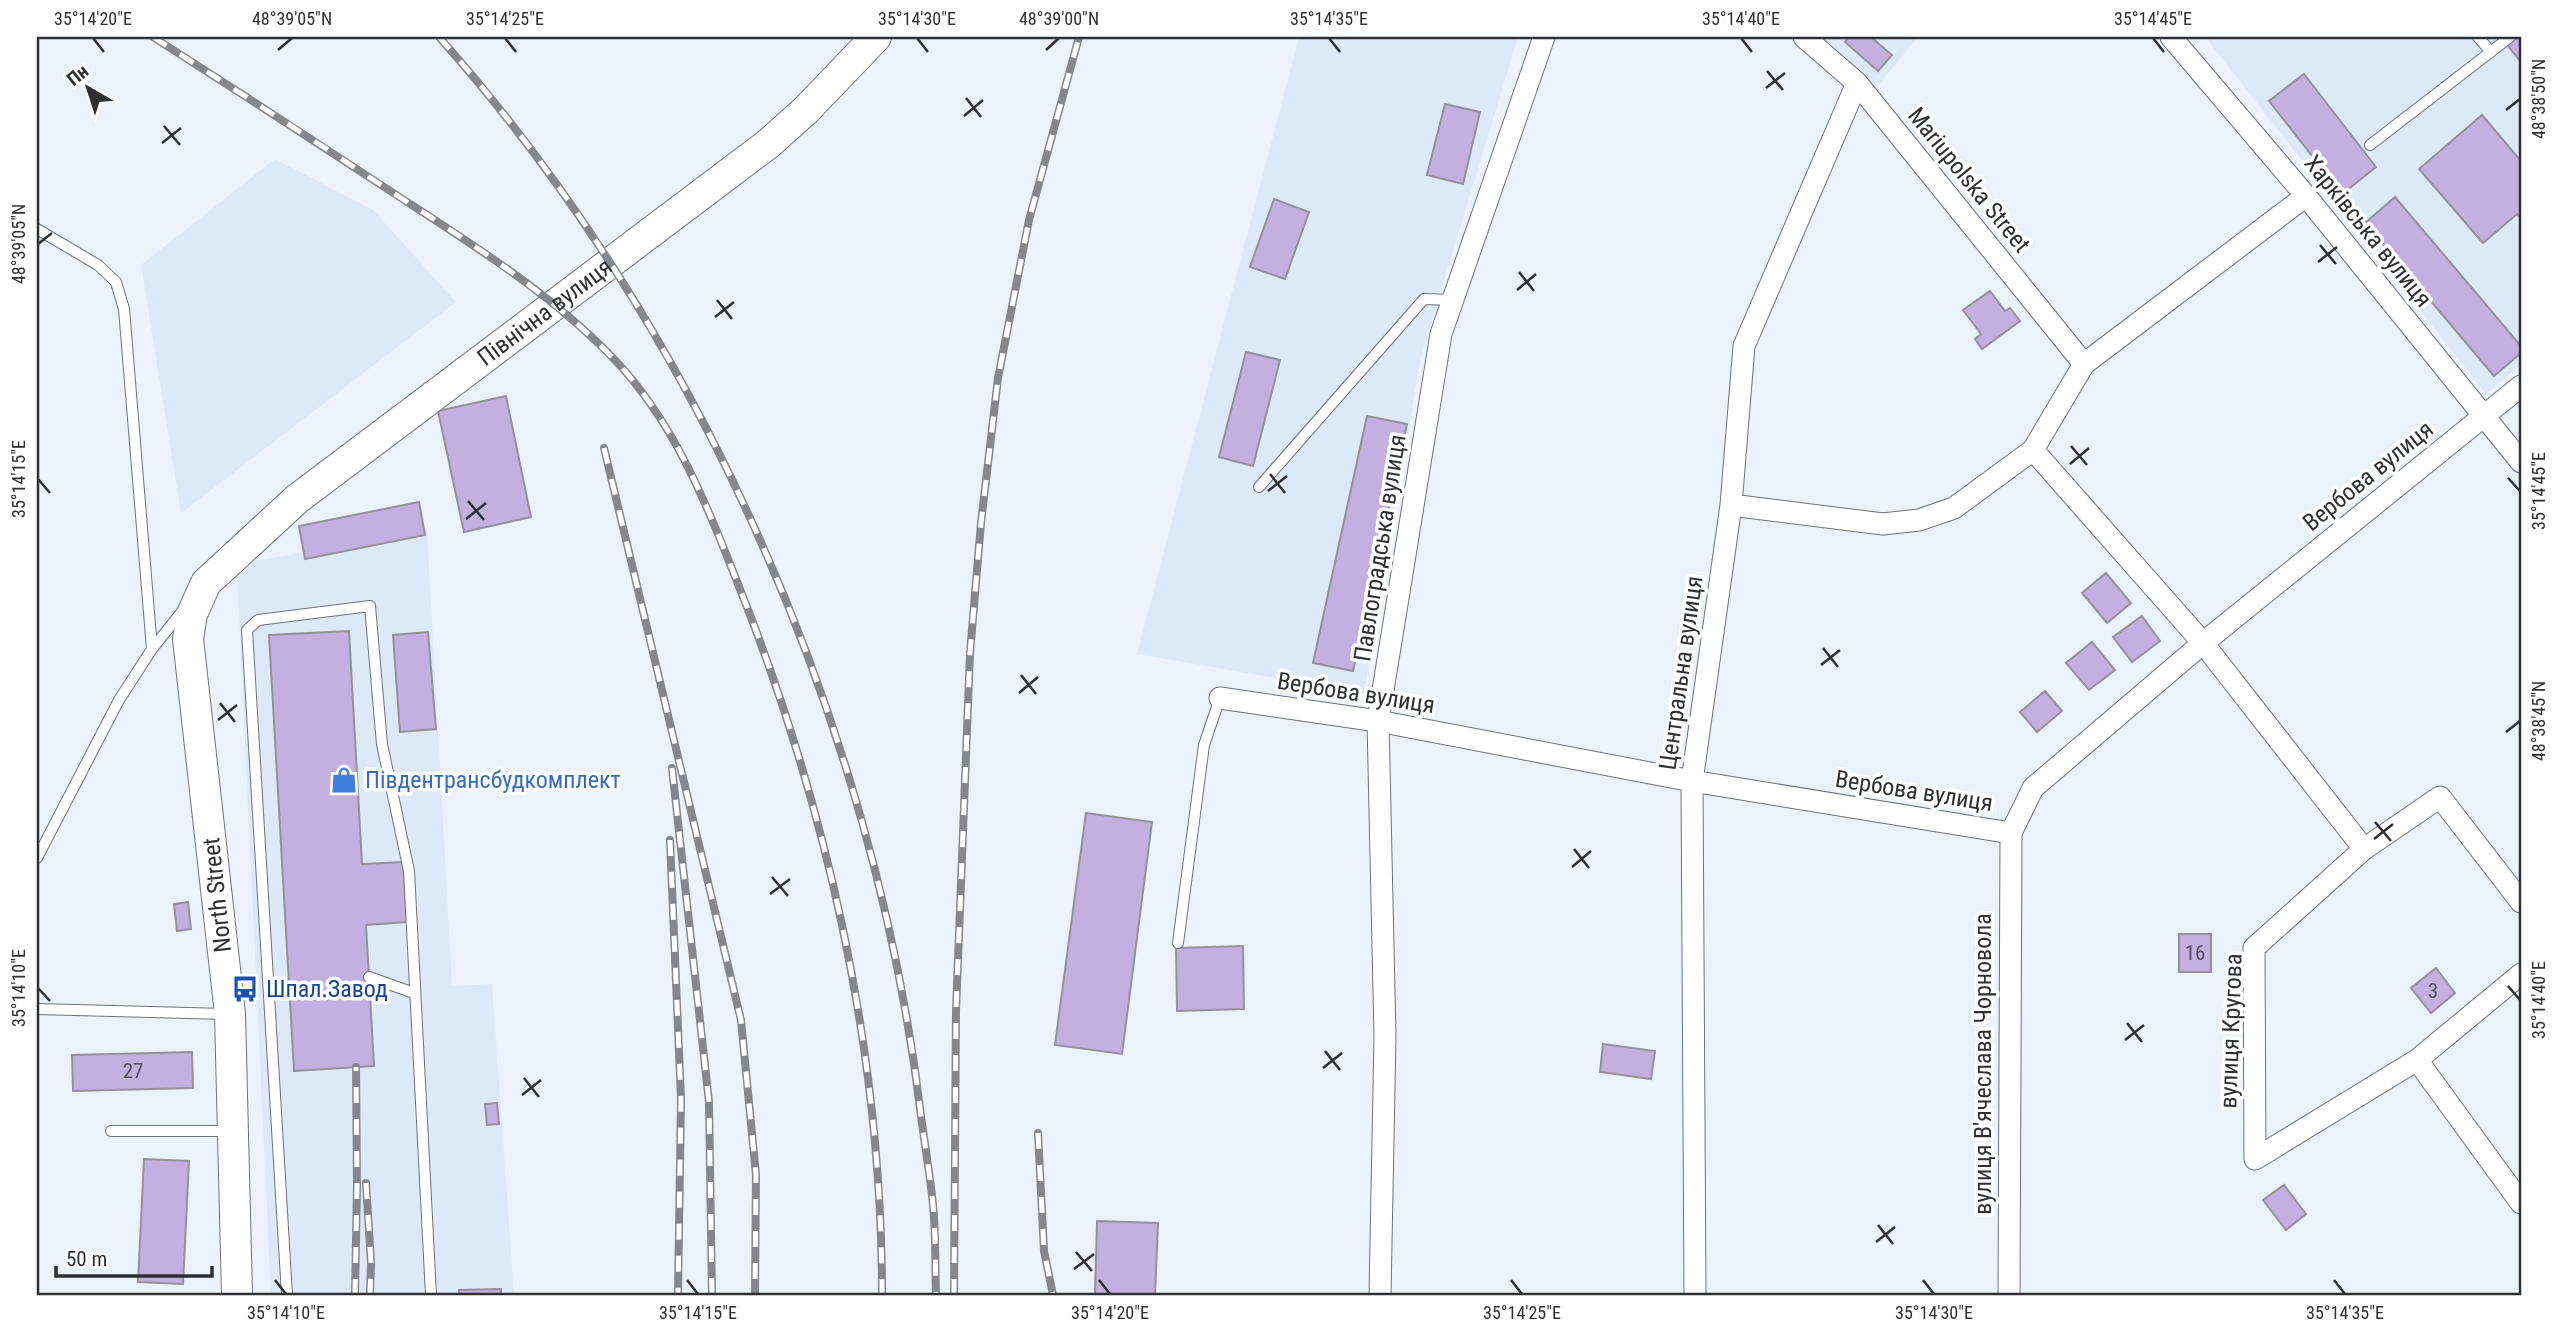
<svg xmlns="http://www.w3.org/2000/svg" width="2558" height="1332" font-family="'Roboto Condensed',sans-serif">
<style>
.built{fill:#dde8f8}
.building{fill:#c3b0e1;stroke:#94919a;stroke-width:2}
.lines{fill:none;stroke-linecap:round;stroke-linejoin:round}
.lane-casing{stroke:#6d727a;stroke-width:12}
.street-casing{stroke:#6d727a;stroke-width:23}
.secondary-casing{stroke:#6d727a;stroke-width:32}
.lane{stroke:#fff;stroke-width:10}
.street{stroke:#fff;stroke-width:21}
.secondary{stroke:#fff;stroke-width:30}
.rail-casing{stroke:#84888e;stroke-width:8}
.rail{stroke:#fff;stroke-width:5;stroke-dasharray:16;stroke-linecap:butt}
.ticks{fill:none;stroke:#2e3034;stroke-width:2.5}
.labels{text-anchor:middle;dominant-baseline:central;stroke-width:7;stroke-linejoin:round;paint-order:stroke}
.number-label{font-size:21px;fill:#53505f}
.street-label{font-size:24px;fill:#2e3034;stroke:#fff}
.shop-label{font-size:24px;fill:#366cbe;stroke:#fff;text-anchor:start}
.transit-label{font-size:24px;fill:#164399;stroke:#fff;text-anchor:start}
.neatline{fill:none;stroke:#2e3034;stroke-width:2.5}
.ticks-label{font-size:18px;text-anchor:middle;fill:#2e3034}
</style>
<rect width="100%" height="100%" fill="#ecf2fb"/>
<path class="built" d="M1299,37H1518L1421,356L1364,693L1137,654Z
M1813,37H1918L1876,88Z
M2205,37H2521V364L2486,394Z
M275,159L373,210L456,302L181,513L141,265Z
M427,531L452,986L492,984L514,1295H271L237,575L254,561Z"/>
<path class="building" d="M1849,37H1871L1892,55L1878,71L1845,42Z
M2517,37H2521V62L2507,45Z
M2304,74L2376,167L2342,194L2269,101Z
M1445,104L1480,112L1463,184L1427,175Z
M2482,115L2521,161V218L2517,214L2483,243L2419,169Z
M2395,197L2521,346V353L2494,376L2365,223Z
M1274,199L1309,212L1285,279L1250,267Z
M1990,291L2005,311L2010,308L2020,321L1982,349L1975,339L1981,334L1963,310Z
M1246,352L1280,360L1253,466L1219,457Z
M506,396L531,517L464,532L438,411Z
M1367,416L1407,424L1353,671L1313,663Z
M419,502L425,535L305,559L299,526Z
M2106,573L2131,603L2107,623L2082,593Z
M2142,616L2160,641L2132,662L2113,637Z
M349,631L362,864L403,862L407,922L366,925L374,1066L294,1071L269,635Z
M428,632L436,729L400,732L393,635Z
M2092,642L2115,670L2089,690L2066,663Z
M2045,691L2062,711L2037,732L2020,712Z
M1086,813L1152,822L1122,1054L1055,1045Z
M188,902L191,929L177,931L174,904Z
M2179,934H2211V972H2179Z
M1243,946L1244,1009L1177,1011L1176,948Z
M2436,968L2455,993L2431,1013L2411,988Z
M1603,1044L1655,1051L1651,1079L1600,1072Z
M192,1052L193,1088L73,1091L72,1055Z
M497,1103L499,1124L487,1125L485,1104Z
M144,1159L189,1161L183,1284L138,1282Z
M2284,1185L2306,1214L2286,1230L2263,1200Z
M1097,1221L1158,1223L1155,1295H1095Z
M501,1289V1295H459V1290Z"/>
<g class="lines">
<g class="lane-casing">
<path id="lane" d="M2478,37L2491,52
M2370,145L2510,37
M37,229L98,265L116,282L124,309L152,649
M1259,487L1424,299L1453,300
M37,858L119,700L152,649L184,609
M1178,943L1204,745L1220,698
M369,977L414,993
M37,1009L226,1014
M111,1131H232
M287,1295L247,630L258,620L370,606L382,744L409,871L431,1295"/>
</g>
<g class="street-casing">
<path id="street" d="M1804,37L1857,83L2084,364
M2171,37L2306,196L2521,462
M2033,450L2084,364L2306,196
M1731,505L1883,524L1919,520L1954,508L2033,450L2203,643L2364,849
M1220,698L1378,721L1692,781L2011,833L2033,788L2203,643L2521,386
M2417,1060L2521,1203
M2255,1159L2254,948L2364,849L2440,797L2521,902
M2255,1159L2417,1060L2521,974
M1380,1295L1385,1036L1378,721L1441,334L1544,37
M1695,1295L1692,781L1731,505L1744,346L1857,83
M2009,1295L2011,833"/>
</g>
<g class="secondary-casing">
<g id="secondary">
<path id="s1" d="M237,1295L230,1014L188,639L192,614L206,583L297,499L768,144L806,110L876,37"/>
</g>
</g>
<use href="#lane" class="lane"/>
<use href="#street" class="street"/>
<use href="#secondary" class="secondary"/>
<g class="rail-casing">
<path id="rail" d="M153,37C236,90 319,144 401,198C475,246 551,294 613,358C671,418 704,497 734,574C826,801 882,1049 882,1295
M439,37C699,329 875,728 921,1116C925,1146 930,1175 933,1205C936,1235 935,1265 936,1295
M604,448L741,1020L756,1175L755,1295
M672,768L709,1102L712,1295
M670,840L681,1099L678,1295
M1038,1133L1044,1251L1053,1295
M366,1183L371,1262L370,1295
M355,1295L357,1186L356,1067
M954,1295L956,1011L970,653L981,523L998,378L1029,220L1079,37"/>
</g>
<use href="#rail" class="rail"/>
</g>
<path class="ticks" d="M93,38L104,52M505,38L516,52M917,38L928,52M1329,38L1340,52M1741,38L1752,52M2153,38L2164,52M278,50L292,38M1046,50L1059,38M1767,71L1783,90M1766,88L1785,73M966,98L981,117M2506,110L2520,99M964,116L983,100M164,126L180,145M162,143L181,128M38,244L52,233M2320,245L2336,264M2318,262L2337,247M1519,272L1534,291M1517,290L1536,274M717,300L732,319M715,317L734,302M2071,446L2087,465M2070,464L2089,448M1270,474L1285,493M2508,478L2520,491M38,479L50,493M1268,491L1287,476M468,501L484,520M466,519L486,503M1823,648L1838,667M1821,665L1840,650M1021,675L1036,694M1019,693L1038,677M220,703L235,722M218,720L237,705M2506,732L2520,721M2375,822L2391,841M2374,839L2393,824M1574,849L1589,868M1572,867L1591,851M772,877L788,896M770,894L790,879M2508,986L2520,1000M38,988L50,1001M2127,1023L2142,1042M2125,1040L2144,1025M1325,1051L1340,1070M1323,1068L1342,1053M524,1078L539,1097M522,1095L541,1080M1878,1225L1893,1244M1876,1242L1895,1227M1076,1252L1092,1271M1074,1269L1094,1254M275,1280L286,1294M687,1280L698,1294M1099,1280L1110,1294M1511,1280L1522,1294M1923,1280L1934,1294M2334,1280L2345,1294"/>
<defs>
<g id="shop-bare" transform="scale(2.1)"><path d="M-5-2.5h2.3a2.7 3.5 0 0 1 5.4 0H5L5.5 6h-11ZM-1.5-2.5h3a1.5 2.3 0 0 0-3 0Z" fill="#3f7fe0" stroke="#fff" stroke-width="2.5" paint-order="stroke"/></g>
<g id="bus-bare" transform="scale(2.1)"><path d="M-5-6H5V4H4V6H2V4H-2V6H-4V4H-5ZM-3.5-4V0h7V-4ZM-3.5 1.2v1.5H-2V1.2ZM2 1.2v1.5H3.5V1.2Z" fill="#1a4fb4" stroke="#fff" stroke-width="2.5" paint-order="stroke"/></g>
</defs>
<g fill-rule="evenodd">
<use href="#shop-bare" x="344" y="780"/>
<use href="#bus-bare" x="245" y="989"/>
</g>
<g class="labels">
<g class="number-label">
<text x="2195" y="953">16</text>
<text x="2433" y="991">3</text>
<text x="133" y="1071">27</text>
</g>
<g class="street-label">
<text transform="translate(1969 180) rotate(51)">Mariupolska Street</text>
<text transform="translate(2368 231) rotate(51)">Харківська вулиця</text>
<text stroke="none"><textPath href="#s1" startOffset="1152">Північна вулиця</textPath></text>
<text transform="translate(2368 476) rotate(-39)">Вербова вулиця</text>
<text transform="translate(1380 548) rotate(-81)">Павлоградська вулиця</text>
<text transform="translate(1681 673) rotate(-82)">Центральна вулиця</text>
<text transform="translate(1356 693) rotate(9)">Вербова вулиця</text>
<text transform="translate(1914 791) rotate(9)">Вербова вулиця</text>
<text transform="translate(217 895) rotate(-96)">North Street</text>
<text transform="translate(2231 1031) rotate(-88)">вулиця Кругова</text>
<text transform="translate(1983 1064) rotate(-90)">вулиця В'ячеслава Чорновола</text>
</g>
<g class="shop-label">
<text x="365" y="780">Південтрансбудкомплект</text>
</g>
<g class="transit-label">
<text x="266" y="989">Шпал.Завод</text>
</g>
</g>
<rect width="2558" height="1332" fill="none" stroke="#ffffff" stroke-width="77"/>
<g transform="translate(88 88) rotate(321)" stroke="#ffffff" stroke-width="5" paint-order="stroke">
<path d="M0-5L12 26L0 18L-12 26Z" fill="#2e3034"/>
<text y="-10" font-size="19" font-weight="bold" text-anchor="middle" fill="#2e3034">Пн</text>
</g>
<path d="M56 1266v10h156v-10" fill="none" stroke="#2e3034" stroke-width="3.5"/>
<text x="66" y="1266" font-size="21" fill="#2e3034" stroke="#ffffff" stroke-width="5" paint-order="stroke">50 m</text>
<rect x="38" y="38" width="2482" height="1256" class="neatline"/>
<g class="ticks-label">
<text x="93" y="25">35°14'20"E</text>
<text x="292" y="25">48°39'05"N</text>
<text x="505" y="25">35°14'25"E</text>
<text x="917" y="25">35°14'30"E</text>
<text x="1059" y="25">48°39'00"N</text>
<text x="1329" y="25">35°14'35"E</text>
<text x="1741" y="25">35°14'40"E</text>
<text x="2153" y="25">35°14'45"E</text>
<text transform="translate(2539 99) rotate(-90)" y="6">48°38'50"N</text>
<text transform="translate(19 244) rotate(-90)" y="6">48°39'05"N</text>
<text transform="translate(19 479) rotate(-90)" y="6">35°14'15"E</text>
<text transform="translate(2539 491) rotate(-90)" y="6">35°14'45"E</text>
<text transform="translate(2539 721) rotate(-90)" y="6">48°38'45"N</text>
<text transform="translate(19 988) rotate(-90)" y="6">35°14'10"E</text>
<text transform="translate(2539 1000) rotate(-90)" y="6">35°14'40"E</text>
<text x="286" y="1319">35°14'10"E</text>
<text x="698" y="1319">35°14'15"E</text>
<text x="1110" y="1319">35°14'20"E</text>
<text x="1522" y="1319">35°14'25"E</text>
<text x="1934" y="1319">35°14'30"E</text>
<text x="2345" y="1319">35°14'35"E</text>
</g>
</svg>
